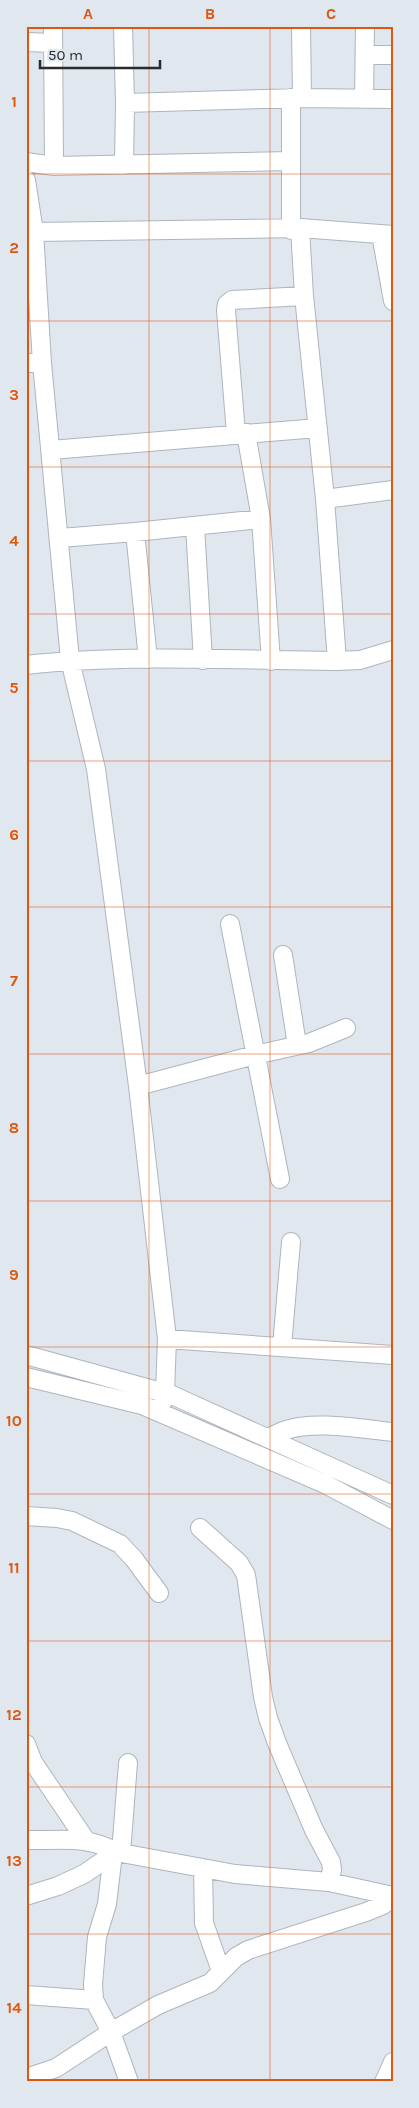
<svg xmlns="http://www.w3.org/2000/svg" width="419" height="2108" font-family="Karla,sans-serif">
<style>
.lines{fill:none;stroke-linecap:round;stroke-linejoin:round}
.minor-casing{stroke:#aeb5bd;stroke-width:20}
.minor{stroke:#fff;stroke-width:18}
.grid{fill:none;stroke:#de570e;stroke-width:1;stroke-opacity:0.55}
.neatline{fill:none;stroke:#de570e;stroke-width:2}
.grid-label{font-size:16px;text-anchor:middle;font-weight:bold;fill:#de570e}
</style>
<rect width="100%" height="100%" fill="#e0e7ef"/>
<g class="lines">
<g class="minor-casing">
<path id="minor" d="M53,26L54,166
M123,26L125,103L124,165
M301,26L302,98
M26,42L53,43
M365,55H393
M291,98V230
M364,99L365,26
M125,103L302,98L393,99
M26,162L54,166L291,161
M26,180L34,232L42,363L70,660L96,769L138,1086L167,1339L165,1393L159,1412
M300,228L304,296L325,499L337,661
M34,232L300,228L393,235
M381,234L393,301
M26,363H42
M246,433L261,519L271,661
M236,434L226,310L227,304L232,300L304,296
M51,450L318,428
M325,499L393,490
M195,526L203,660
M135,532L148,659
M60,538L135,532L261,519
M26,665C129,654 234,660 337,661L360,660L393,650
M230,924L280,1179
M283,955L297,1045
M138,1086L255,1055L309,1043L346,1028
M167,1339L393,1355
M282,1346L291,1242
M26,1355L172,1395L393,1495
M26,1377L142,1405L325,1484L393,1520
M268,1438C274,1435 280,1432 286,1430C316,1420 361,1429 393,1432
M26,1516L57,1518L72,1521L120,1544L134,1559L159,1593
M200,1528L239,1563L246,1575L263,1697L268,1718L277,1743L314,1830L331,1862L332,1870L329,1882
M26,1744L33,1762L85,1839
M26,1840C57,1841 88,1835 116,1852L235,1874L329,1882L393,1896
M121,1853L128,1763
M113,1854L107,1904L97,1937L93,1984L94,2000L111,2032L129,2082
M203,1868L204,1923L221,1971
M26,1896L58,1886L84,1874L116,1852
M26,1995L94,2000
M26,2078L56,2068L111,2032L158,2005L210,1983L236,1957L248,1950L366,1912L383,1905L393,1897
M384,2082L393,2062"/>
</g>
<use href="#minor" class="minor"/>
</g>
<path class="grid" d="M149,26V2082M270,26V2082M26,174H393M26,321H393M26,467H393M26,614H393M26,761H393M26,907H393M26,1054H393M26,1201H393M26,1347H393M26,1494H393M26,1641H393M26,1787H393M26,1934H393"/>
<rect width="419" height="2108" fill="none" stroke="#e0e7ef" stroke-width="55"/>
<path d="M40 60v8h120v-8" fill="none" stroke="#292b2e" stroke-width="2.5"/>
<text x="48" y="60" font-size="15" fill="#292b2e" stroke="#e0e7ef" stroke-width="4" paint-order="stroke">50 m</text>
<rect x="28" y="28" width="364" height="2052" class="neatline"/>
<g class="grid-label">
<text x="88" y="19">A</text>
<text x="210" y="19">B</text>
<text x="331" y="19">C</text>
<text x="14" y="107">1</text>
<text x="14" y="253">2</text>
<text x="14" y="400">3</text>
<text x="14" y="546">4</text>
<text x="14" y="693">5</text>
<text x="14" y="840">6</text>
<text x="14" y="986">7</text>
<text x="14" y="1133">8</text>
<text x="14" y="1280">9</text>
<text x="14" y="1426">10</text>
<text x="14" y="1573">11</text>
<text x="14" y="1720">12</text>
<text x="14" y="1866">13</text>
<text x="14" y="2013">14</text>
</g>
</svg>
